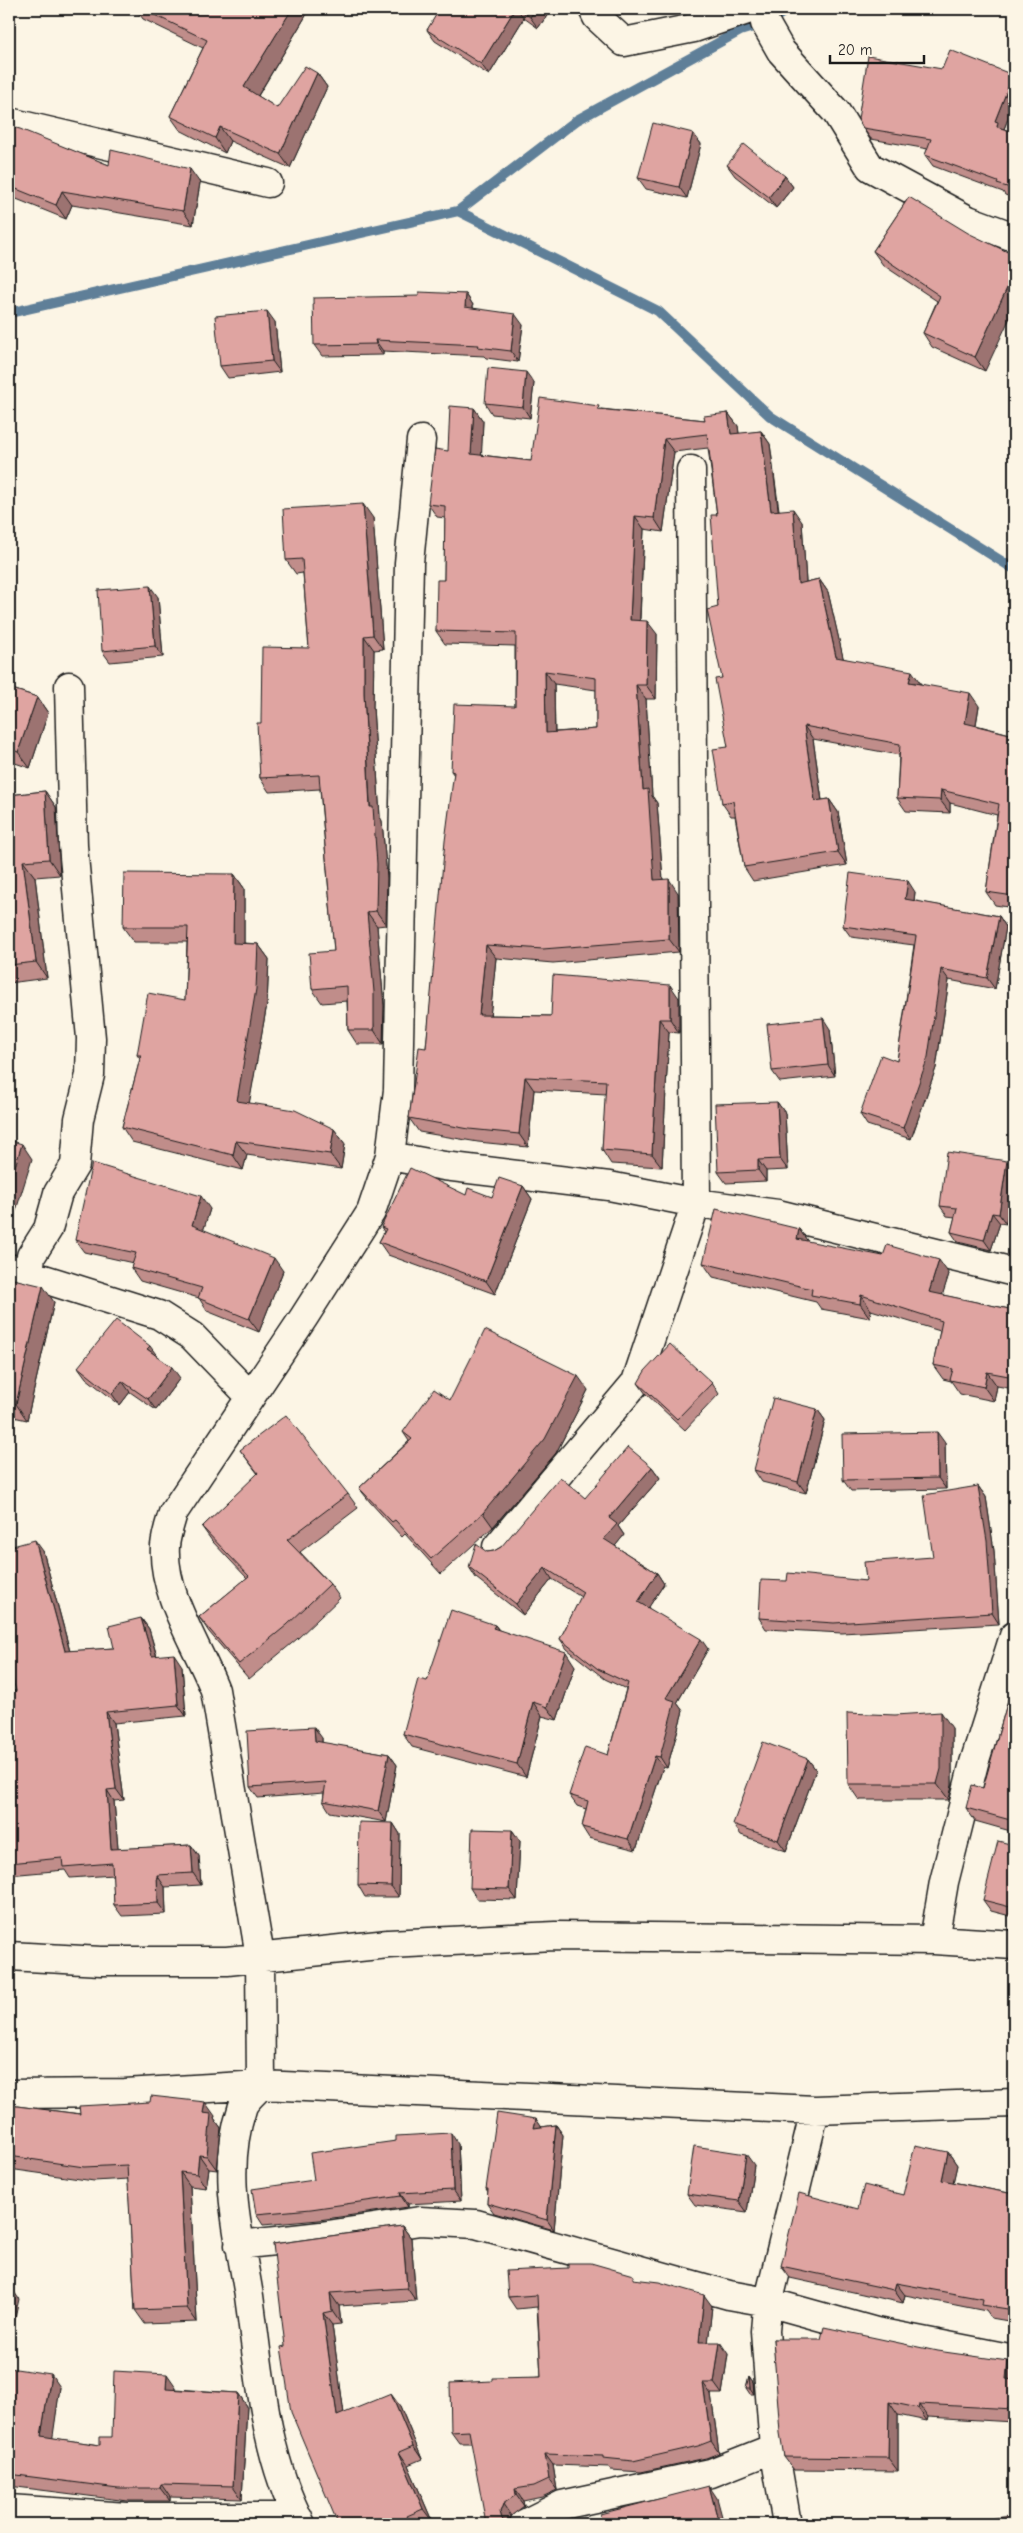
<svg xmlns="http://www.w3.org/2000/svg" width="1023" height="2533" font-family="'Comic Neue',sans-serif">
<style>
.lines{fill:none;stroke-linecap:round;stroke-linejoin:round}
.stream{stroke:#5f7f98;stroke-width:10}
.minor-casing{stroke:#1c1c1c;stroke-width:31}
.minor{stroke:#fcf5e5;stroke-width:28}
.wall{fill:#c08d8a;stroke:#1c1c1c;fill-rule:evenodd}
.shaded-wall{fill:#9c7371;stroke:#1c1c1c}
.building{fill:#dfa4a1;stroke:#1c1c1c;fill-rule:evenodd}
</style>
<rect width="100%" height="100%" fill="#fcf5e5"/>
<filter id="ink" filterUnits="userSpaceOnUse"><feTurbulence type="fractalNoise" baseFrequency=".02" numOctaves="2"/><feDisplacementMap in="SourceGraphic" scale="10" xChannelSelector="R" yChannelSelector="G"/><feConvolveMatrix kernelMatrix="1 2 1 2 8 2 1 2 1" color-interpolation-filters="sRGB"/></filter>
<g filter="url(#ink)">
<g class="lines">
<path class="stream" d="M458,211L658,311L770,416L1014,569
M9,313L458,211L577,120L740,31L766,23L789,9"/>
<g class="minor-casing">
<path id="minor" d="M593,9L597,17L624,42L694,28L750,9
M763,9L765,23L781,51L836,112L870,167L968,220L1014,237
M9,122L268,183
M390,1156L444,1166L609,1186L696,1203L778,1214L1014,1272
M9,1268L159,1315L192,1336L250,1396
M29,1274L31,1256L48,1229L58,1193L75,1165L79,1119L90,1075L91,1038L73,846L69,686
M497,1547L636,1382L696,1203L691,470
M934,1940L944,1882L974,1763L1014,1636
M9,1956L101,1961H227L388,1944L555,1936L934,1940L1014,1945
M9,2094L125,2093L261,2085L815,2110L1014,2103
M239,2245L321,2236L420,2221L476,2224L729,2295L768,2302L876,2332L1014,2359
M9,2509L127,2517H298
M301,2524C264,2454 260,2374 249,2296C239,2233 221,2173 242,2109C244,2100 255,2092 261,2085L260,1956L215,1690C198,1646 162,1595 165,1546C166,1535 170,1523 173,1513L304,1317L371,1212L390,1156L398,1090L409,563L421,440
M524,2524L562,2505L711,2473L774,2448
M787,2524L774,2448L765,2331L767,2308L815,2110"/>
</g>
<use href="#minor" class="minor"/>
</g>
<path class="wall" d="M136,9H310L258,96L277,108L317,73L327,87L290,168L230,141L225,153L180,130L170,116L203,48L143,19Z
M428,9H552L538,28L524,18L489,75L435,41L427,30L437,15Z
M658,9H685L684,14L661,13Z
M942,69L1013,75L1014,76V103L1004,129L1014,132V198L1005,195L1003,192L933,166L925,155L928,149L871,139L863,128Z
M9,126L109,165L200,183L193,225L72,205L66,219L9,196Z
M693,133L701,144L687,198L646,189L638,178Z
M727,165L785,176L793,187L776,208L735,176Z
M909,197L985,371L932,347L923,333L937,301L883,265L873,251Z
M466,294L473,305V308L523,325L518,362L486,358L484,356L383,351V355L322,356L314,345L419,296Z
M275,322L280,372L228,378L220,366Z
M534,383L530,418L492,414L485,403Z
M474,408L483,421L481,455L531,461L601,409L705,420L728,413L738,426L739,434L761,431L770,444L779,510L802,522L806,582L819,579L828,592L843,658L921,684L979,706L976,725L1014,735V908L995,905L986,892L997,815L950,803V813L906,811L897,798L899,755L813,739L822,800L829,799L838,812L847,865L753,881L744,867L735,816H731L722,803L728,747L722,678L718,607L717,515L708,448L674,452L663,532L644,529L640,620L657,634L656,699H646L652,796L657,803L663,880L678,893L679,952L553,963L496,958L490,1015L551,1016L679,998V1033L669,1032L662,1167L611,1164L602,1150L606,1094L534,1090L528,1147L478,1142L419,1132L409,1118L426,1048L454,775L451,771L515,706V646L445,644L436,631L444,580L445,518L437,517L428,504L448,451ZM554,684L596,690V729L555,732Z
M373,518L383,649L374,650L373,707L380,817L382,821L387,878L386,925L377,926L384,1006L383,1044H357L348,1030L347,1001L322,1003L312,989L334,951L320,789L269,792L260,778L261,723L309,648L303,573L296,574L286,560Z
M158,597L163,657L110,662L102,651Z
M9,688L37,697L48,713L30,768L9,761Z
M45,791L56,807L60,875L35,877L47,978L9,983V795Z
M234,874L244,888V943L258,944L269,959L267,1004L249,1103L334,1129L345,1144L341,1169L247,1155L243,1170L132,1142L122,1127L140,1059L137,1055L185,1000L187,942H134L123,927Z
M915,892L914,901L999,916L1006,927L995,989L949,980L936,1068L911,1139L867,1125L860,1114L897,1061L914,945L851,937L843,926Z
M830,1029L835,1076L780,1082L772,1071Z
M777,1102L785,1113L788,1170L766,1171V1181L726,1183L718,1172Z
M1007,1161L1014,1171L1006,1224L1000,1223L991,1250L958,1242L951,1232L955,1217L947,1216L940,1206Z
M523,1186L532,1199L495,1294L388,1255L379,1242L384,1232L381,1227L466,1195L492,1197Z
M210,1209L203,1230L283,1271L259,1332L207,1311L199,1298L140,1281L131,1268L133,1263L84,1252L75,1240Z
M799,1229L808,1242L949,1274L942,1295L1014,1310V1389L997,1386L994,1401L960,1394L951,1381L943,1379L933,1365L940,1331L871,1310L870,1318L821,1309L816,1302L713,1277L703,1263Z
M9,1278L54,1302L27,1420L9,1416Z
M78,1367L180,1378L156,1410L130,1392L120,1405L86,1378Z
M638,1383H712L719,1394L685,1430L646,1394Z
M588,1390L556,1453L493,1527L441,1574L405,1534L402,1537L370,1502L359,1488L409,1441L403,1432L450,1400Z
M817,1409L825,1420L806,1493L762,1482L754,1470Z
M945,1443L946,1489L851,1491L843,1480Z
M240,1450L348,1494L358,1508L300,1552L330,1584L340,1598L297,1639L249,1679L209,1632L199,1617L247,1578L212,1541L202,1527L258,1474Z
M652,1467L660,1478L618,1526L624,1535L615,1546L657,1573L664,1584L648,1608L708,1649L677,1703L683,1711L667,1768L663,1767L636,1850L589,1838L582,1827L586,1809L577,1806L569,1795L608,1755L626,1689L605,1679L567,1649L560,1639L581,1597L552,1579L523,1615L476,1578L469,1567L487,1552L494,1551L585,1498Z
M978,1486L986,1497L994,1551L999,1624L842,1633L766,1629L759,1618L787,1581H866L933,1557Z
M43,1551L70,1651L114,1648L141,1618L149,1629L157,1656L182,1666L186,1716L114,1723L124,1800L114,1801L118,1849L191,1845L199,1856L201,1885L165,1887L166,1914L122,1916L114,1905L113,1875L70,1878L65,1870L9,1875V1691H16Z
M495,1625L499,1630L575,1666L557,1720L542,1716L526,1777L412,1747L403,1734L427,1681Z
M1014,1679V1832L975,1821L966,1808L983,1788Z
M952,1728V1785L949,1800H859L848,1784Z
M322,1738V1743L389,1754L397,1765L386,1822L330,1812L323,1801L324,1793L258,1798L250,1787Z
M808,1759L816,1770L786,1851L741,1835L733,1824Z
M393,1823L400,1834L399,1897H365L358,1885Z
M512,1830L520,1841L517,1900L477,1899L470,1888Z
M1014,1845V1917L991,1911L983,1900Z
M9,2105L80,2114L215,2116L214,2118L221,2128L217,2170L209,2169L206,2188L190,2186L197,2322L145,2324L135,2310L128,2179L94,2181L9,2169Z
M536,2119L541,2127L556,2125L563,2135L554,2230L494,2213L487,2203L488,2192L486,2189Z
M458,2144L461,2201L408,2204V2207L319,2220L263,2225L256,2214L314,2180Z
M948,2152L957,2165L953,2182L1014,2194V2322L991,2318L986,2311L905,2295L903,2303L790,2278L781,2266L858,2209L903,2195Z
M754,2165L747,2212L695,2205L687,2194Z
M402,2226L411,2238L416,2301L339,2306L341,2324L332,2325L344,2414L400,2406L422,2459L408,2465L432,2521L425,2524H338L273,2244Z
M636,2280L712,2306L708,2342L728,2354L722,2394H711L719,2453L706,2458L641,2472L611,2470L609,2467L553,2465L557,2490L542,2497L523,2501L524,2506L511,2516L508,2524L471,2443H459L451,2432L492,2381L541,2377L537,2307L516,2309L508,2297Z
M773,2339L1014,2370V2503L1013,2422L928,2417L927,2421L898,2415V2471L794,2470L784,2457Z
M9,2368L60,2387L52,2438L100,2445L112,2437L176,2387V2389L238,2393L247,2406L242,2499L170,2497V2501H128L9,2486Z
M749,2376L753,2382L754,2394H750L746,2388Z"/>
<path class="shaded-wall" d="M292,9H310L254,102L244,87Z
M515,9H517L524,18L489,75L481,64Z
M536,9H552L538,28L530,17Z
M680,9H685L684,14Z
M317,73L327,87L290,168L280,154Z
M1013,75L1014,76V103L1004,129L997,127L995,121Z
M220,127L230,141L225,153L215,138Z
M693,133L701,144L687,198L679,187Z
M190,169L200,183L193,225L183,211Z
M785,176L793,187L776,208L769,197Z
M62,191L72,205L66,219L56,205Z
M1014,273V309L985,371L975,357Z
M466,294L473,305V318L465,307Z
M267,311L275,322L280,372L272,361Z
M515,314L523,325L518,362L511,351Z
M375,340L383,351V355L376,344Z
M526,372L534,383L530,418L523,407Z
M474,408L483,421L481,467L471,454Z
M728,413L738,426L741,448L731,434Z
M761,431L770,444L780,524L771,511Z
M664,439L674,452L663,532L654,518Z
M363,504L373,518L383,649L373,635Z
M793,509L802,522L807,597L798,584Z
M635,516L644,529L639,634L630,620Z
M819,579L828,592L846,670L836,657Z
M150,586L158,597L163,657L155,646Z
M647,621L657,634L656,699L646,685Z
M364,636L374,650L373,707L380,817L382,821L387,878L386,925L376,911L364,693Z
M545,671L554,684L555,746L546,733Z
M912,671L921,684L909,682Z
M636,685L646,699L652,796L657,803L664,894L654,880L643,790Z
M970,693L979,706L974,736L965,723Z
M37,697L48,713L30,768L18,752Z
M804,726L813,739L824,815L815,801Z
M941,790L950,803V813L940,800Z
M45,791L56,807L60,875L49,859Z
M829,799L838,812L847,865L838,852Z
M23,861L35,877L47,978L36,962Z
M234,874L244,888V957L233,943Z
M669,879L678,893L679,952L669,939Z
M908,881L915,892L913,910L905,899Z
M367,912L377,926L384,1006L383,1044L374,1030Z
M999,916L1006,927L995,989L987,978Z
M258,944L269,959L267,1004L247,1116L237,1101Z
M486,945L496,958L489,1028L479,1015Z
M941,969L949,980L936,1068L911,1139L903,1128Z
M670,985L679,998V1033L670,1019Z
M823,1018L830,1029L835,1076L828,1065Z
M659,1019L669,1032L662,1167L652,1154Z
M525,1077L534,1090L528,1147L519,1134Z
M777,1102L785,1113L788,1170L780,1159Z
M334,1129L345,1144L341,1169L330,1154Z
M236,1141L247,1155L243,1170L233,1155Z
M22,1144L32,1159L9,1233V1185Z
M758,1160L766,1171V1181L758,1170Z
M1007,1161L1014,1171L1006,1224L999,1214Z
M523,1186L532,1199L495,1294L486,1281Z
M201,1196L210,1209L201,1238L192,1225Z
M992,1213L1000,1223L991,1250L984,1240Z
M799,1229L809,1243L797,1239Z
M274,1258L283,1271L259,1332L249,1319Z
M939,1260L949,1274L939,1306L929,1292Z
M43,1286L54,1302L27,1420L16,1404Z
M861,1295L871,1310L870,1318L860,1304Z
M150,1346L158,1357L147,1349Z
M172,1367L180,1378L156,1410L148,1399Z
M987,1372L997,1386L994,1401L984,1387Z
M578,1376L588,1390L556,1453L493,1527L483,1513Z
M122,1381L130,1392L120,1405L112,1394Z
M817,1409L825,1420L806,1493L798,1482Z
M937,1432L945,1443L946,1489L938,1478Z
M652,1467L660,1478L618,1526L624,1535L612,1550L604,1539L609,1518Z
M978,1486L986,1497L994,1551L999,1624L992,1613Z
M35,1540L43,1551L73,1663L65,1651Z
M545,1568L552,1579L523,1615L516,1604Z
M657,1573L664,1584L645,1613L638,1602Z
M141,1618L149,1629L160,1668L152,1656Z
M495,1625L505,1639L493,1628Z
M701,1639L708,1649L677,1703L683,1711L667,1768L660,1757L666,1698Z
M566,1652L575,1666L557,1720L547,1707Z
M174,1654L182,1666L186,1716L178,1705Z
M533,1702L542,1716L526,1777L517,1764Z
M106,1712L114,1723L124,1800L116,1789Z
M941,1712L952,1728V1785L949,1800L937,1784Z
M314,1727L322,1738V1752L315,1741Z
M389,1754L397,1765L386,1822L378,1811Z
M655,1756L663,1767L636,1850L628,1839Z
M808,1759L816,1770L786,1851L778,1840Z
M107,1790L114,1801L119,1860L111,1849Z
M393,1823L400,1834L399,1897L391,1886Z
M512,1830L520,1841L517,1900L509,1889Z
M191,1845L199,1856L201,1885L193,1873Z
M157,1875L165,1887L166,1914L158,1903Z
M205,2102L215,2116L214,2118L221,2128L217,2170L207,2156L203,2113Z
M536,2119L543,2129L534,2128Z
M556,2125L563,2135L554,2230L547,2220Z
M451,2133L458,2144L461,2201L453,2190Z
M948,2152L957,2165L951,2192L942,2180Z
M746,2154L754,2165L747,2212L739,2201Z
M199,2155L209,2169L206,2188L197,2174Z
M180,2172L190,2186L197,2322L187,2308Z
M400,2193L408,2204V2207L401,2196Z
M402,2226L411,2238L416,2301L407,2288Z
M896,2283L905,2295L903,2303L894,2290Z
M10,2286L19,2299L9,2345V2293Z
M330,2293L339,2306L341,2324L332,2311Z
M704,2295L712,2306L707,2354L699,2342Z
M323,2313L332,2325L346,2429L337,2416Z
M720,2342L728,2354L722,2394L714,2383Z
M1008,2361L1014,2370V2390L1006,2379Z
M51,2374L60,2387L51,2450L41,2436Z
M167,2374L176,2387L175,2402L166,2389Z
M749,2376L753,2382L754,2394L750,2388Z
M703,2383L711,2394L719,2453L711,2441Z
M238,2393L247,2406L242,2499L233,2486Z
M391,2394L400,2406L422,2459L413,2446Z
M889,2402L898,2415V2471L888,2458Z
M919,2404L928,2417L927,2421L918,2408Z
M399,2452L408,2465L432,2521L423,2509Z
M545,2454L553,2465L557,2490L549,2479Z
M161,2484L170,2497V2501L160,2488Z
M709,2486L717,2498L724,2524H719Z
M515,2489L523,2501L524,2506L516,2495Z
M503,2504L511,2516L509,2524H505L502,2519L500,2512Z"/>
<path class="building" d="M142,9H292L244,87L277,108L305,66L317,73L280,154L220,127L215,138L170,116L207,40Z
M437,9H515L481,64L427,30L439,10Z
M518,9H536L530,17Z
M950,50L1013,75L995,121L998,122L997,127L1014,132V189L997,184L998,182L925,155L931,139L863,128L858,119L868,56L942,69Z
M653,123L693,133L679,187L638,178Z
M9,126L20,129L109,165L111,150L190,169L183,211L62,191L56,205L9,186Z
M744,144L785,176L769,197L727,165Z
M909,197L968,233L1014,255V273L975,357L923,333L940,296L873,251Z
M419,292L466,294L465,307L515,314L511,351L478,347L479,345L375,340L376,344L314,345L313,298L419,296Z
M267,311L272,361L220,366L215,316Z
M488,368L526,372L523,407L485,403Z
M540,398L599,406L598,409L705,420L704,416L728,413L731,434L761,431L771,511L793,509L798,584L819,579L836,657L912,671L909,682L970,693L965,723L1014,735V896L986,892L999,804L941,790L940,800L897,798L900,744L804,726L815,801L829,799L838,852L744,867L733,801L722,803L713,749L728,747L715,679L722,678L707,610L718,607L711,515H717L707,434L664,439L654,518L635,516L630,620L647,621L646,685H636L643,790L648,789L654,880L669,879V939L543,949L486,945L479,1015L551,1016L553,975L670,985V1019H659L652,1154L602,1150L606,1081L525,1077L519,1134L469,1129L409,1118L419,1047L426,1048L445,841L454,772L451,771L454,704L515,706L516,633L436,631L437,580H444L445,506L428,504L435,449L448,451L450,406L474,408L471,454L531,461ZM545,671L596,678V729L546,733Z
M363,504L373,635L364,636V693L370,807H373L377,864L376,911L367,912L374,992V1030H348L347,986L312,989L309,953L334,951L319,775L260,778L257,723H261L262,647L309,648L302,559L286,560L283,509Z
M150,586L155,646L102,651L98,590Z
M9,688L37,697L18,752L9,748Z
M45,791L49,859L23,861L36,962L9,965V795Z
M124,873L234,874L233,943L258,944L256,989L237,1101L295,1110L334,1129L330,1154L236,1141L233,1155L122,1127L141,1055H137L148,993L185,1000L188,927H123Z
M850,873L908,881L905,899L999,916L987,978L941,969L928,1057L903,1128L860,1114L881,1055L897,1061L916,936L843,926Z
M823,1018L828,1065L772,1071L767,1024Z
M777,1102L780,1159L758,1160V1170L718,1172L715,1104Z
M9,1140L22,1144L9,1185Z
M947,1152L1007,1161L999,1214L992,1213L984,1240L951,1232L957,1208L940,1206Z
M92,1163L201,1196L192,1225L274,1258L249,1319L198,1298L202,1288L131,1268L136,1253L75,1240Z
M410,1168L466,1195L468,1188L492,1197L499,1178L523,1186L486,1281L379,1242L386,1229L381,1227Z
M716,1209L799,1229L797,1239L883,1256L887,1245L939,1260L929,1292L1014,1310V1377L987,1372L984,1387L950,1380L953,1369L933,1365L942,1321L861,1295L860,1304L811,1295L812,1289L703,1263Z
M9,1278L43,1286L16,1404L9,1402Z
M116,1320L150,1346L147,1349L172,1367L148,1399L122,1381L112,1394L78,1367Z
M485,1330L578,1376L545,1439L483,1513L431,1559L395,1520L392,1522L359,1488L412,1439L403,1432L434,1389L450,1400Z
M670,1344L712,1383L677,1419L638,1383L645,1371Z
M773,1398L817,1409L798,1482L754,1470Z
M286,1415L348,1494L287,1540L330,1584L287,1625L239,1664L199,1617L249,1576L202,1527L258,1473L240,1450Z
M937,1432L938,1478L843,1480L842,1434Z
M628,1447L652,1467L609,1518L617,1524L604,1539L657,1573L638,1602L701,1639L666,1698L675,1701L660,1757L655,1756L628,1839L582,1827L588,1801L569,1795L585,1747L608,1755L628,1683L598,1669L560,1639L583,1592L545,1568L516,1604L469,1567L476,1544L487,1552L494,1551L501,1547L560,1477L585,1498Z
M978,1486L987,1541L992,1613L834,1623L759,1618L761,1580L787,1581L788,1573L866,1581L864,1562L933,1557L924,1495Z
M35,1540L65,1651L114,1648L109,1626L141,1618L152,1656L174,1654L178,1705L106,1712L116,1789L107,1790L111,1849L191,1845L193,1873L157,1875L158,1903L114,1905L112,1863L63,1867L62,1858L9,1863V1691H16L9,1664V1547Z
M451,1610L495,1625L493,1628L566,1652L547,1707L533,1702L517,1764L403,1734L418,1679L427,1681Z
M1014,1679V1821L966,1808L972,1785L983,1788Z
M941,1712V1769L937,1784H848L847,1713L895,1715Z
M314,1727L315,1741L389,1754L378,1811L323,1801L326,1782L250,1787L247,1731Z
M763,1742L808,1759L778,1840L733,1824Z
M359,1822L393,1823L391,1886L358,1885Z
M472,1829L512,1830L509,1889L470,1888Z
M998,1841L1014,1845V1908L983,1900Z
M151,2096L205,2102L203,2113L211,2114L207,2156L199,2155L197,2174L180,2172L187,2308L135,2310L127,2165L84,2167L9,2156V2105L80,2114L79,2106L150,2102Z
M497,2113L536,2119L534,2128L556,2125L547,2220L487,2203L488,2189H486Z
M451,2133L453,2190L400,2193L401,2196L311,2209L256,2214L252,2189L314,2180L310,2153L396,2141V2136Z
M915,2145L948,2152L942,2180L1014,2194V2310L982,2305L983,2299L896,2283L894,2290L781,2266L799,2193L858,2209L864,2185L903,2195Z
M694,2146L746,2154L739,2201L687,2194Z
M402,2226L407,2288L330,2293L332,2311L323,2313L337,2416L391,2394L413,2446L399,2452L423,2509L407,2516L411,2524H338L291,2412L281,2347L285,2346L273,2244Z
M568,2263H591L633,2275V2279L659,2282L704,2295L699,2342H720L714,2383H703L711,2441L698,2446L633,2461L603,2458V2456L545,2454L549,2479L534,2486L515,2489L516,2495L503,2504L500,2512L502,2519L507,2524H486L469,2431L451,2432L450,2383L492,2381V2378L541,2377L537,2295L508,2297L506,2271L568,2268Z
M824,2327L937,2351L1008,2361L1006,2379L1014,2380V2503L1011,2453L1014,2409L919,2404L918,2408L889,2402L888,2458L784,2457L780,2433L773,2339H821Z
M9,2368L51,2374L41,2436L100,2445V2437H112L114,2371L167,2374L166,2389L238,2393L233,2486L161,2484L160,2488H118L9,2474Z
M749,2376L750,2388H746Z
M709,2486L719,2524H602L600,2514Z
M1014,2515V2524H979L978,2521Z"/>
</g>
<rect width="1023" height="2533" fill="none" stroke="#fcf5e5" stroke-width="30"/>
<rect x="15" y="15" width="993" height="2503" fill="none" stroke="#1c1c1c" stroke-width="2" filter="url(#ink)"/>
<path d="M830 55v8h94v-8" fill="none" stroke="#1c1c1c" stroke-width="2.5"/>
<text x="838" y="55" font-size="15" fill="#1c1c1c" stroke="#fcf5e5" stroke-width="4" paint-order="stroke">20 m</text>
</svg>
